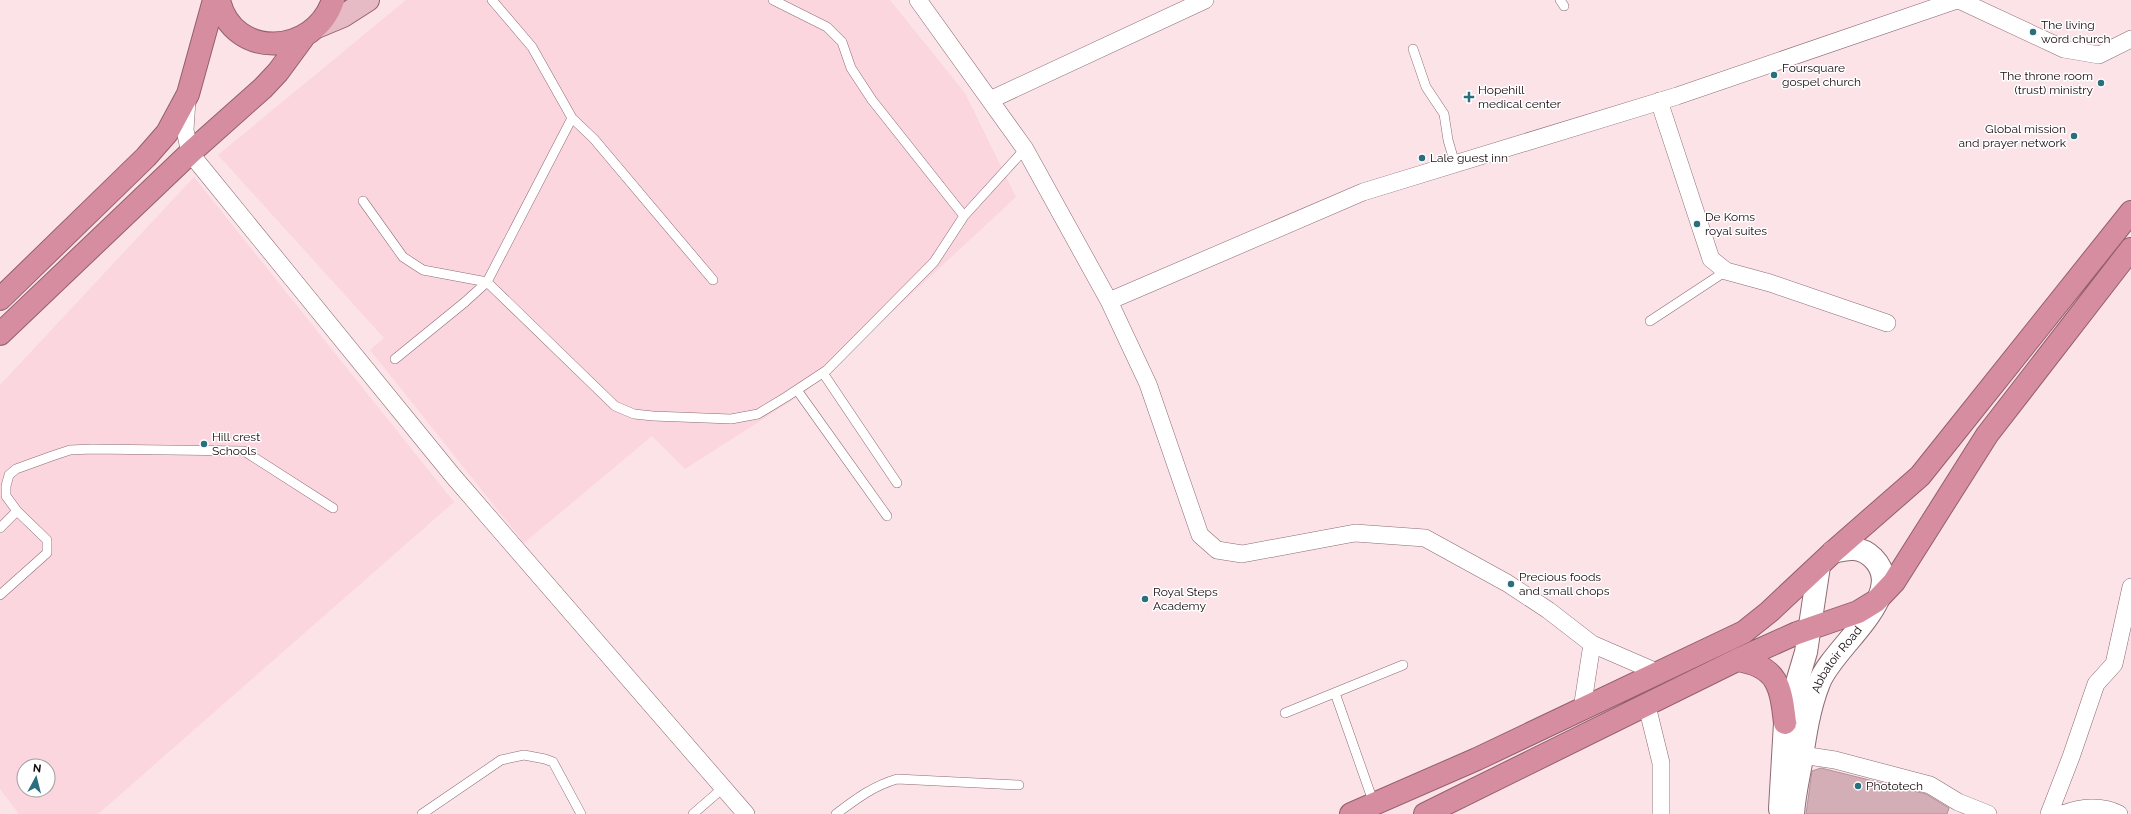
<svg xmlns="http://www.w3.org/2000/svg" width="2131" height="814" font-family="Raleway,sans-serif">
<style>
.built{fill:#fcd6df;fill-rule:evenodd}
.building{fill:#d4aeb7;stroke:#b6919a}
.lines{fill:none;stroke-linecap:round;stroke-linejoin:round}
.lane-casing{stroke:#8d6b73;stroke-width:10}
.street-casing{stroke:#8d6b73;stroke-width:18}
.secondary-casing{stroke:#8d6b73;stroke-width:24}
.primary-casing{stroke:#935f6d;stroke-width:24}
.highway-casing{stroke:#935f6d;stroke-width:24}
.lane{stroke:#fff;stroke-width:9}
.street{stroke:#fff;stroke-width:17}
.secondary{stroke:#fff;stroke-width:22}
.primary{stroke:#e7bbc6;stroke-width:22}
.highway{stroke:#d78da0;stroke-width:22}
.poi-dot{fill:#296f7d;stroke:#fff;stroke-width:1.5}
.labels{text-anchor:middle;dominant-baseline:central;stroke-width:3;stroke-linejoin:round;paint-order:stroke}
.poi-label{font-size:12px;fill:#16090d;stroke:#fff;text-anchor:start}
.street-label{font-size:12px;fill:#16090d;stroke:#fff}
</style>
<rect width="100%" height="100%" fill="#fbe3e8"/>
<path class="built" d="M406,0H890L965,93L1016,197L807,391L685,469L652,436L524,543L370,350L384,338L218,155Z
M194,177L454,502L98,814H19L0,789V385ZM24,766H48V790H24Z"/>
<path class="building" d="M1821,768L1926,794L1949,808L1947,814H1806L1812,771Z"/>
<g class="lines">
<g class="lane-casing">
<path id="lane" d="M773,0L827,27L842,42L851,68L872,100L964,216
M1560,0L1564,6
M1413,49L1426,87L1444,114L1448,140L1455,164
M572,118L594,139L713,280
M363,201L403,257L423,270L487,282L572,118L532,47L492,0
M1650,321L1726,271
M395,359L465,302L487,282L615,406L634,414L653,416L731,419L758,414L786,397L827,370L934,262L964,216L1025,149
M823,373L897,483
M797,390L887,516
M17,511L6,496V486L9,475L16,469L52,456L70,450L92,449L244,451L333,508
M0,528L17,511L47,540V553L0,595
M1335,693L1374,804
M1285,713L1403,665
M422,814L501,760L524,755L545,759L553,762L581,814
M693,814L723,788
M836,814C856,799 873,786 897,779L1019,785"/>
</g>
<g class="street-casing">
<path id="street" d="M918,0L1025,149L1109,301L1148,384L1200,535L1217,550L1242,554L1355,533L1425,538L1507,583L1548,610L1592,644L1659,673
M1959,0L2064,49L2099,55L2131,39
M187,100L185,130L190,153L453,476L746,814
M990,100L1205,0
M1659,101L1711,259L1726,271L1770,283L1887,323
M1109,301L1363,192L1677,96L1957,0
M1647,706L1661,763V814
M1582,709L1592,644
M1802,755L1835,760L1930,785L1958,802L1988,814
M2049,814L2071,757L2096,684L2114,664L2131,587
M2063,814C2081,807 2102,805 2119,814"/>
</g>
<g class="secondary-casing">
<g id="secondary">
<path d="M1780,809L1785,723L1806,652L1819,566"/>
<path id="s1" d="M1793,814C1794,797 1798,780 1801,763C1805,736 1809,708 1819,683C1832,647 1910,595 1873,558C1861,546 1848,548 1833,552"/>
</g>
</g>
<g class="primary-casing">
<path id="primary" d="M319,26L343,16L368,0"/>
</g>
<g class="highway-casing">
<path id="highway" d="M219,0C232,59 314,57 333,0
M0,299L146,157L167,133L188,94L214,0
M0,334L190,153L263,88L278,72L303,38
M1737,660C1778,666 1781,687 1785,723
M1351,814L1477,759L1744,632L1769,612L1833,552L1920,476L2131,212
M1425,814L1737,660L1797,633L1858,612L1876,601L1894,582L1987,435L2131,249"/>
</g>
<use href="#lane" class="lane"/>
<use href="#street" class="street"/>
<use href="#secondary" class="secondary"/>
<use href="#primary" class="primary"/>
<use href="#highway" class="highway"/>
</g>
<g class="poi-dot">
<circle cx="2033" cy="32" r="4"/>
<circle cx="1774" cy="75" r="4"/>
<circle cx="2101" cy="83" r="4"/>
<path d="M1467 91h4v4h4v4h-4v4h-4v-4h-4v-4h4z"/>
<circle cx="2074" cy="136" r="4"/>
<circle cx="1422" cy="158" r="4"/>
<circle cx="1697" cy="224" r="4"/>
<circle cx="204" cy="444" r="4"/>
<circle cx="1511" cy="584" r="4"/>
<circle cx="1145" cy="599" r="4"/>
<circle cx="1858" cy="786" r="4"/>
</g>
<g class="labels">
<g class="poi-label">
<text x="2041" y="25">The living<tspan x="2041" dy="14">word church</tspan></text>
<text x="1782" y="68">Foursquare<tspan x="1782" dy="14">gospel church</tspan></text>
<text x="2093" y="76" text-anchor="end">The throne room<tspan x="2093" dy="14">(trust) ministry</tspan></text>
<text x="1478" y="90">Hopehill<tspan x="1478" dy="14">medical center</tspan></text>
<text x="2066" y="129" text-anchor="end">Global mission<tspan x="2066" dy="14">and prayer network</tspan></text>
<text x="1430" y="158">Lale guest inn</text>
<text x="1705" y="217">De Koms<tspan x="1705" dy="14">royal suites</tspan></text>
<text x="212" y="437">Hill crest<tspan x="212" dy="14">Schools</tspan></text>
<text x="1519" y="577">Precious foods<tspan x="1519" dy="14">and small chops</tspan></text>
<text x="1153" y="592">Royal Steps<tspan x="1153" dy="14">Academy</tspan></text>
<text x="1866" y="786">Phototech</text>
</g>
<g class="street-label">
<text stroke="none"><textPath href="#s1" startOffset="163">Abbatoir Road</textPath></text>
</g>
</g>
<g transform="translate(36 778) rotate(7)"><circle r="19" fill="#ffffff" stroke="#a29d9e"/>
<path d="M0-3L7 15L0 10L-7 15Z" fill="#296f7d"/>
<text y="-6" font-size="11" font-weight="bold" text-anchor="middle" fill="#16090d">N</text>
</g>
</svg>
